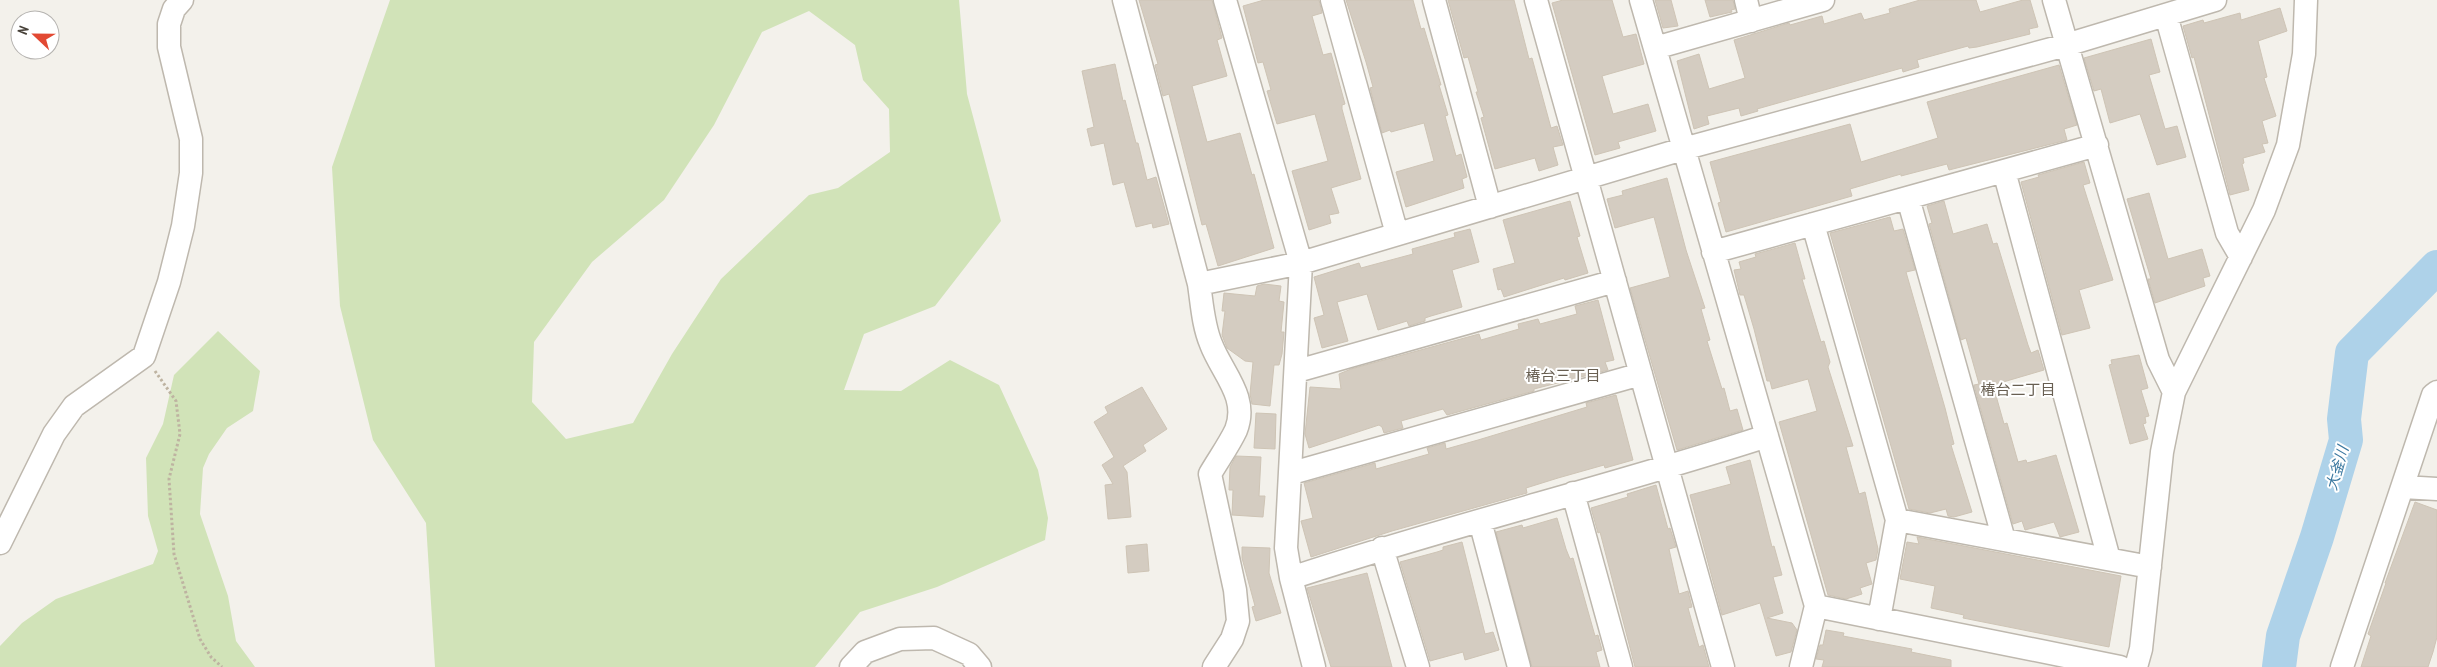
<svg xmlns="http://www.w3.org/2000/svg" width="2437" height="667" font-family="'PT Sans Narrow','Noto Sans JP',sans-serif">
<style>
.green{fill:#d1e3b8;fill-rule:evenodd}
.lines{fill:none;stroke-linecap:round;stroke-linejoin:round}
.river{stroke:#aed2e9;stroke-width:34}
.building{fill:#d4ccc1;stroke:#cec4b5}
.minor-casing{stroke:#beb8ae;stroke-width:25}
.path{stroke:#beb3a1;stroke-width:3;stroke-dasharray:2.5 2.5;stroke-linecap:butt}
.minor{stroke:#fff;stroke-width:22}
.labels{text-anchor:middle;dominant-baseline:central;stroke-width:4;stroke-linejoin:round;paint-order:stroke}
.neighbourhood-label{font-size:15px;fill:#685f52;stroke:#fff}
.water-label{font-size:15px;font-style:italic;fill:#3c79a0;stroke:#fff}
</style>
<rect width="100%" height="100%" fill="#f3f1eb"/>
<path class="green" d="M390,0H959L967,94L1001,221L935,306L864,334L844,390L901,391L950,360L999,385L1038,470L1048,518L1045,540L937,587L860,612L815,667H435L426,523L373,440L340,306L332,167ZM809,11L855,45L863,80L889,109L890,152L838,188L809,195L721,279L672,354L633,423L566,439L532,402L534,342L592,262L664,200L714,125L762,32Z
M218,331L260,371L253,411L227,428L209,454L203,468L200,514L228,596L236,641L255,667H0V646L22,623L56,599L153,564L158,551L148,516L146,458L163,424L174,375Z"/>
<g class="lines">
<path class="river" d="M2279,667L2283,636L2317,537L2346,440L2344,419L2352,353L2437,267"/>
</g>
<path class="building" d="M1139,0H1212L1222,38L1217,40L1227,76L1192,86L1207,142L1240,133L1252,175L1254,174L1274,248L1218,266L1206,224L1202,225L1169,94L1163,96L1155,65L1158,64Z
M1264,0H1319L1322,13L1312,16L1323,55L1331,53L1345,104L1342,105V109L1361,179L1331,188L1339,213L1329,215L1331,223L1309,230L1292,171L1328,161L1315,114L1277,124L1267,91L1271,90L1263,62L1258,63L1243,6Z
M1346,0H1413L1421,29L1424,28L1441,85H1439L1448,115L1445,116L1456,156L1461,154L1467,177L1462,179L1464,188L1406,207L1396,172L1434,161L1424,123L1391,132L1390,130L1382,133L1370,88L1373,87L1366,62Z
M1448,0H1514L1529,59L1532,58L1551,128L1557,126L1563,145L1553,147L1558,165L1539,171L1535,158L1495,169L1481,118L1484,117L1476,92H1478L1468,57L1464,58Z
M1563,0H1612L1623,37L1636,34L1644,64L1602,76L1613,114L1648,104L1656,131L1618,142L1620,148L1595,155L1552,3Z
M1655,0H1671L1678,26L1663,28Z
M1705,0H1733L1735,9L1731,10L1732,12L1710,17Z
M1920,0H1976L1980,12L2023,0H2030L2038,27L2029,29L2030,34L1977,47L1969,48L1968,46L1917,60L1919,67L1903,72L1902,68L1757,109L1758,111L1741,116L1739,108L1707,116L1709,124L1694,129L1677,61L1699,54L1709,89L1745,78L1734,40L1789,23L1790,25L1822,16L1824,24L1861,13L1864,20L1890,13L1889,9Z
M2280,8L2287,31L2258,41L2267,77L2264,78L2276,116L2262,121L2268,143L2262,144L2265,152L2243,158L2244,163L2242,164L2249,190L2230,195L2194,57L2192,58L2183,26L2203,20L2204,23L2240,13L2241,20Z
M2151,39L2160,72L2149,75L2165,129L2177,126L2186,157L2157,165L2140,114L2110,123L2101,89L2094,91L2084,58Z
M1115,64L1123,101L1125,100L1136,143H1138L1147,180L1156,177L1169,224L1153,228L1152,223L1136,227L1124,182L1113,185L1104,143L1091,146L1087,129L1094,127L1082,71Z
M2059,65L2077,125L2064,129L2067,140L1949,170L1947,164L1901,176V174L1850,189L1852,196L1726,232L1718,203L1721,202L1710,162L1850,124L1861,162L1938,138L1927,102Z
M2084,162L2090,183L2083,185L2113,280L2079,290L2090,328L2062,335L2021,182L2039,177L2038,175Z
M1667,178L1686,250L1705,308L1701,309L1710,340L1707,341L1722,389L1724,388L1730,411L1737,409L1743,430L1677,450L1630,288L1670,277L1654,217L1615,228L1607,199L1623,195L1622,191Z
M2149,193L2168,259L2202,249L2210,276L2203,278L2205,286L2155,303L2148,279H2151L2127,199Z
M1570,201L1580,236L1577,237L1588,273L1565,280L1564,278L1504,297L1501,289L1498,290L1493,269L1515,263L1503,220Z
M1944,201L1953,234L1987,224L1993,244L1997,243L2028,345L2031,353L2038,350L2044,370L1993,385L2004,424L2007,423L2018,462L2026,460L2027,463L2056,455L2079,532L2060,537L2054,522L2025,530L2022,521L2013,524L1974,385L1979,384L1966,338L1961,340L1929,224L1932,223L1927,206Z
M1890,217L1894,231L1903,229L1915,270L1906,272L1945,408L1954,444L1951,445L1972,512L1954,517L1948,516L1946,509L1930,513L1909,509L1830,233Z
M1470,229L1479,262L1452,270L1462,307L1431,316L1425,318V321L1409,326L1407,321L1378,330L1367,294L1337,302L1348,341L1322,348L1314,318L1324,315L1314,277L1359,263L1361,268L1413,254L1412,249L1455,237L1454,233Z
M1795,243L1805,279H1802L1821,342L1824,341L1830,362L1828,367L1853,446L1846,447L1859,494L1865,492L1878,549L1876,560L1866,563L1872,584L1860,588L1862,594L1846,599L1828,595L1779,422L1817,411L1808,379L1772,389L1770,381H1767L1754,329L1744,295H1740L1734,270L1741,269L1739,262L1756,257L1755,254Z
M1264,284L1281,286L1279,301L1284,302L1281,332H1284L1282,354L1279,365H1274L1270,406L1252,404L1250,394L1253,362L1245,361L1227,348L1222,335L1225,311H1222L1224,293L1255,296L1257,286Z
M1598,300L1614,360L1605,362L1608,370L1534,389V391L1447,415L1443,409L1401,421L1403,428L1384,433L1382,427L1379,425L1309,448L1305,434L1310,387L1341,389L1339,374L1351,369L1479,334L1481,340L1519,329L1518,324L1538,319L1540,324L1577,314L1575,306Z
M2139,355L2148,388L2141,390L2149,416L2145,417L2146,423L2143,424L2148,439L2130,444L2109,365L2112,364L2111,360Z
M1142,387L1167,429L1143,445L1146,451L1123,466L1127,472L1131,517L1108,519L1105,485L1113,484L1102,465L1114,457L1094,422L1108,413L1105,407Z
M1616,395L1633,460L1605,468L1604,465L1558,478L1526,488L1527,493L1392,531L1311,557L1301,521L1313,518L1304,483L1375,463L1376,469L1429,454L1427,448L1445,443L1446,449L1478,440L1587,407L1586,403Z
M1256,413L1276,414L1275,449L1254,448Z
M1236,456L1261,457L1259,496H1265L1263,517L1232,515L1233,490H1229L1230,467Z
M1750,460L1772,547L1774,546L1782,575L1773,577L1783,613L1767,618L1792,623L1797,630L1791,652L1776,656L1760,603L1722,615L1690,495L1731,484L1726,467Z
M1656,485L1668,529L1670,528L1676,547L1669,549L1679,594L1688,591L1692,607L1688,608L1699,647L1703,645L1709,667H1635L1600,532L1598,533L1591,508L1628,497L1627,494Z
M2415,502L2437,510V637L2433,652L2428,667H2361L2371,636L2368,634L2386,583H2385Z
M1557,518L1566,549L1570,559L1573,558L1595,636L1598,635L1602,650L1596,652L1600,667H1532L1496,532L1522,525L1523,528Z
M1917,537L2121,576L2109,647L1963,618L1964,615L1931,608L1935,586L1900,579L1907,542L1919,544Z
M1462,542L1485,634L1493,632L1499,650L1465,660L1463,652L1430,661L1400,562L1437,552L1443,550V547Z
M1147,544L1149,571L1128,573L1126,546Z
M1242,547L1270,548L1269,573L1281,613L1256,621L1252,607L1255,606L1242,558Z
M1367,573L1392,667H1331L1307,588Z
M1826,630L1844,633L1843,636L1912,649L1911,652L1951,660V667H1822L1824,660L1816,659L1820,645H1823Z"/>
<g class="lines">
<g class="minor-casing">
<path id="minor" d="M1124,0L1199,284C1202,304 1203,325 1211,344C1222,373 1249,397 1236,430C1229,445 1218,460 1210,474L1235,590L1238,621L1232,639L1214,667
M1225,0L1301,263L1286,548L1291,578L1314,667
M1332,0L1397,234
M1434,0L1490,207
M1536,0L1723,667
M1641,0L1816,606L1801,667
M1746,0L1751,21
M2054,0L2158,360L2174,392
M2166,15L2227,233L2241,257
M1655,48L1823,0
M2004,171L2109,559
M1908,198L2004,540
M1813,224L1897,520L1879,619
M1713,252L2097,145
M1199,284L1301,263L1683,149L2066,45L2215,0
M1297,371L1615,281
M1292,473L1641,374
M2403,487L2437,489
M1573,493L1621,667
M1897,520L2150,567
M1480,521L1519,667
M0,543L54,434L74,406L144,356L169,282L183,226L191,173V139L169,47V24L174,9L182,0
M1382,548L1418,667
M1291,578C1448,526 1609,487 1767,436
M1816,606L2120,667
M851,667L865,652L900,639L934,638L969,654L980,667
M2136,667L2141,649L2162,452L2174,392L2264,210L2288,145L2304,54L2306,0
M2342,667L2433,395L2437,392"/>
</g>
<path class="path" d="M155,371L176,401L180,434L169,479L174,554L200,639L211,657L222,667"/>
<use href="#minor" class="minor"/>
</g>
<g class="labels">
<g class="neighbourhood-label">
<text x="1563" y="375">椿台三丁目</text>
<text x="2018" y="389">椿台二丁目</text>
</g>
<g class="water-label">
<text transform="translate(2337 468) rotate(-74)">大釜川</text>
</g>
</g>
<g transform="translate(35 35) rotate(292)"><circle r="24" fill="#ffffff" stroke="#b5b3b0"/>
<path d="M0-4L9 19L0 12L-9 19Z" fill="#e24933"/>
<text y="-8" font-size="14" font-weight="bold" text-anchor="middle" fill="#474139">N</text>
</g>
</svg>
